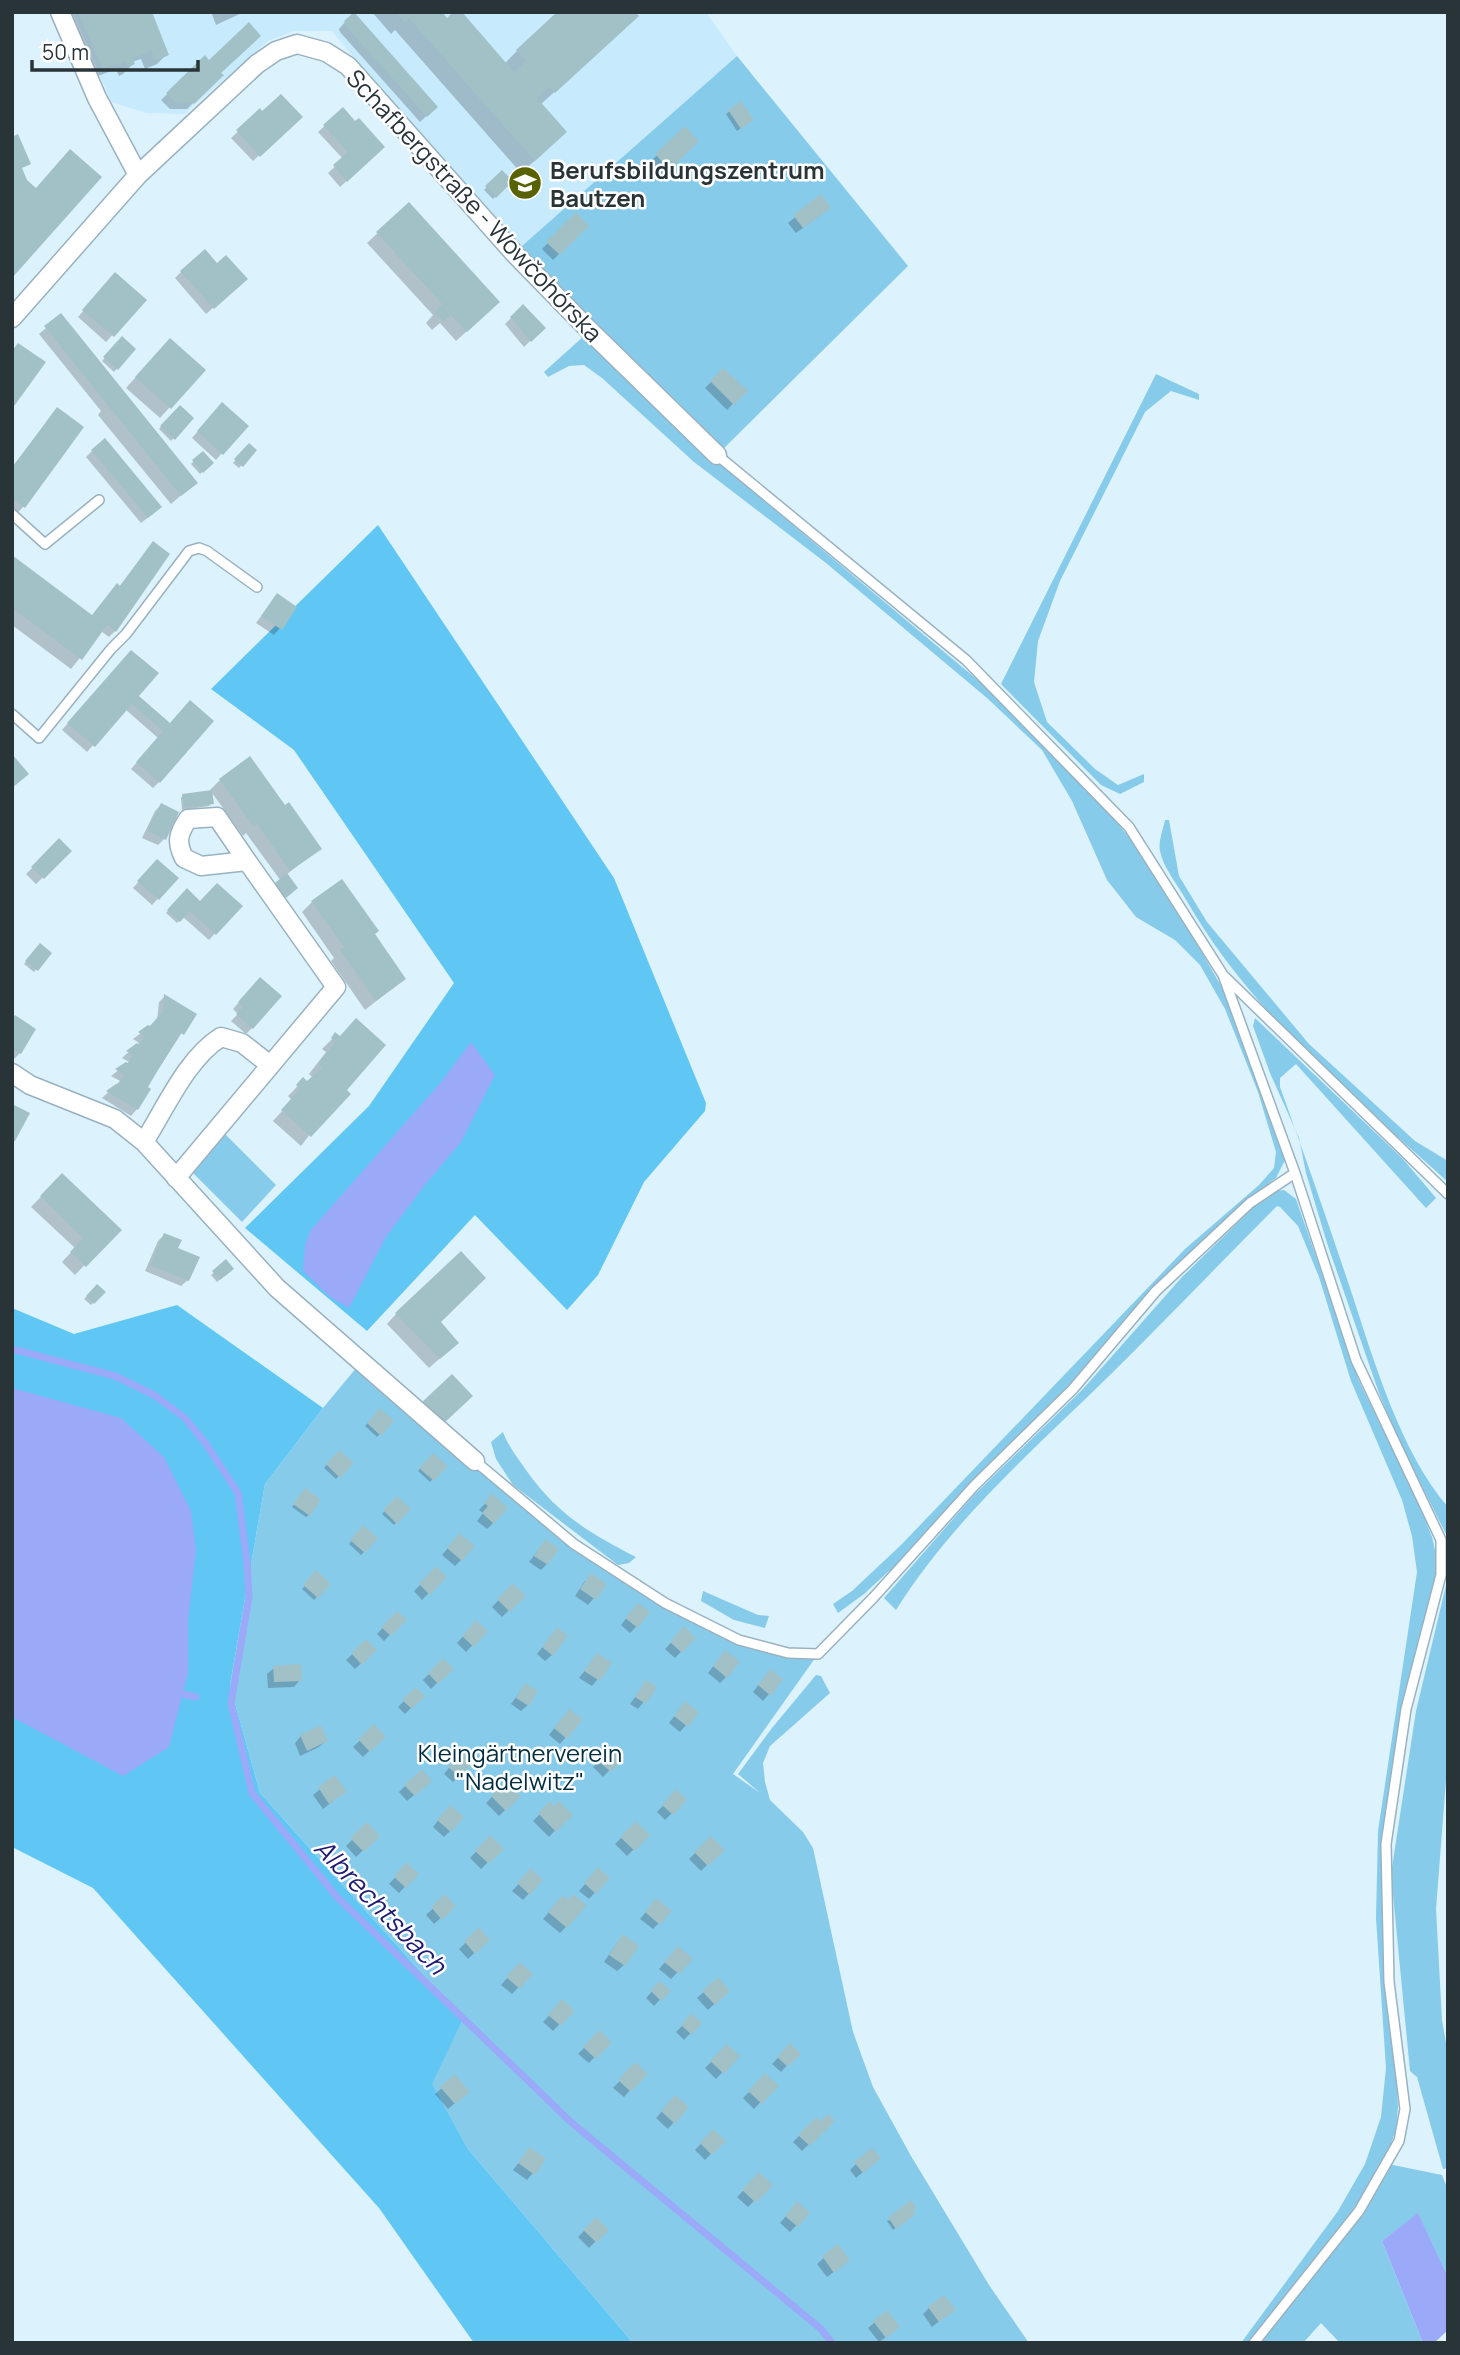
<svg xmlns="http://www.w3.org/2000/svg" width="1460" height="2355" font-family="Manrope,sans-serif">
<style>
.built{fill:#c7eafc}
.green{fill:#87cbeb}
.forest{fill:#60c7f4}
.water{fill:#9aa9f8}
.shadow{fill:#0003}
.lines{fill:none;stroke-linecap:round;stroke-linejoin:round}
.stream{stroke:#9aa9f8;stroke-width:7}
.building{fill:#a2c1c6}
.service-casing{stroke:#99b2c0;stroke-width:12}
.minor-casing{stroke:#99b2c0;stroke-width:21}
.service{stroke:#fff;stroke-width:9}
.minor{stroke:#fff;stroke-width:18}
.labels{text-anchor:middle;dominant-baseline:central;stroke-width:5;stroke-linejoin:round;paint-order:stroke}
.poi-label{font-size:24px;font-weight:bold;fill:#293439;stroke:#fff;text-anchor:start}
.street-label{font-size:24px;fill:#293439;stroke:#fff}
.park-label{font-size:24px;fill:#002e40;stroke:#fff}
.water-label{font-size:26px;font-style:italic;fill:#1e1972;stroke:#fff}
</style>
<rect width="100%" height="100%" fill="#dcf2fd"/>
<path class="built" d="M73,12H706L737,56L514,253L332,31H294L268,41L184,114L147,113L111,102Z"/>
<path class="green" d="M737,56L908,266L717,455L514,253Z
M585,335L702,449L986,687L1091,791L1137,847L1168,893L1225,993L1285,1160L1276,1178L1258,1191L1148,1297L1066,1390L892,1572L889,1571L864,1594L838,1613L833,1604L852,1591L901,1545L1185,1249L1259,1185L1274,1168L1276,1152L1258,1092L1225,1009L1200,965L1175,940L1136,917L1107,880L1072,801L1042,750L987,698L826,563L694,462L602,378L584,365L569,366L548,377L544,372Z
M1156,374L1199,394V400L1171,391L1145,412L1060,581L1038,641L1034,682L1047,722L1095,769L1118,785L1144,774V782L1120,794L1101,785L1001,684Z
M1165,820H1169L1179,876L1207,922L1309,1044L1415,1141L1448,1161V1182C1353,1096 1249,1011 1185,898C1177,884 1163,867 1160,851C1158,843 1163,829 1165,820Z
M1255,1018L1403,1159L1436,1198L1426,1208L1296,1064L1280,1078V1087C1305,1156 1329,1225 1352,1294C1374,1361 1401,1453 1448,1507V1538L1398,1439L1379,1393L1327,1243L1306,1173L1299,1138L1270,1073L1253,1026Z
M222,1131L276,1185L242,1222L188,1168Z
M1284,1190L1296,1199L1359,1381L1419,1504L1432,1537L1436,1555L1435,1580L1404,1708L1385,1831L1398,2107L1396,2130L1389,2149L1374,2179L1322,2253L1251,2343H1241L1338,2211L1365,2164L1381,2117L1386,2068L1376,1918L1378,1831L1417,1572L1412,1536L1402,1500L1351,1381L1319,1277L1298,1226L1280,1207L1277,1206C1220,1263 1165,1321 1108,1377C1033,1450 952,1521 896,1610L884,1598L974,1495L1083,1389L1182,1277L1257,1204L1276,1191Z
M362,1361L610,1569L739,1640L818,1654L733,1774L760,1793L738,1774L772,1728L816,1675L821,1676L830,1693L770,1746L763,1763L765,1782L770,1800L803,1832L813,1848L853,2032L873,2087L911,2156L989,2285L1029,2343H633L468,2149L431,2083L463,2019L260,1793L230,1685L265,1484L323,1408Z
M503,1432C508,1446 517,1457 526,1470C557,1514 589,1533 636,1557L629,1563L618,1565L513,1485L496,1459L491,1442Z
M1448,1577V1755L1436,1909L1442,2020L1448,2054V2168L1443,2169L1417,2077L1410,2071L1391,1874L1416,1711Z
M703,1591L758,1615L769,1616L765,1628L734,1620L701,1601Z
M1388,2164L1442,2175L1448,2190V2277L1418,2214L1382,2241L1423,2343H1340L1321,2323L1303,2343H1255L1359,2211Z"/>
<path class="forest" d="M378,525L614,878L706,1103L705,1111L644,1182L598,1275L567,1310L475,1215L367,1331L245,1228L369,1106L454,983L294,750L211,689Z
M177,1305L323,1408L265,1484L230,1685L260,1793L463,2019L432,2084L468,2149L633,2343H474L379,2208L93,1888L12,1847V1308L74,1334Z"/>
<path class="water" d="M471,1042L495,1075L461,1142L424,1186L386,1237L349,1308L330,1297L303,1271L305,1246L310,1231L442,1081Z
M12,1388L121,1418L164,1457L191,1511L196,1550L188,1621V1673L169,1747L123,1776L12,1717Z
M1418,2213L1448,2277V2330L1434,2343H1423L1382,2241Z"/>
<path class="shadow" d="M64,12H149L167,54L157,64L145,69L141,59L132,62L133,64L123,74L119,76L116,69L93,78Z
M211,12H244L216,25Z
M372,12H440L447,20L504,64L517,51L623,30L541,104L552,145L521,173L395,30L391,34Z
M345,22L436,107L420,122L340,32L339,29Z
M205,58L221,75L187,109H170L161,100Z
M740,103L749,122L737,131L726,114Z
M343,109L377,153L340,187L328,173L343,159L318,132Z
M260,111L300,117L253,161L231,138Z
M685,128L697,141L662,175L650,162Z
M502,172L511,181L493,199L484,190Z
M820,197L822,214L796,233L788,223Z
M409,204L488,312L456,341L440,323L432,330L426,323L433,315L367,243Z
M576,215L587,226L553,260L542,249Z
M217,265L239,285L206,314L175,278L181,272Z
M109,281L144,300L106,342L78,317Z
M523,306L543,328L524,347L505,324Z
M46,328L185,492L171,504L98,415L101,411L39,334Z
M122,338L134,349L114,372L102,361Z
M160,350L203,370L160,418L126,388Z
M723,370L745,391L727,410L705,388Z
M180,407L192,418L171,441L159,429Z
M57,409L82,427L23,507L14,517L12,467Z
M216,410L222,453L216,460L192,438Z
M249,445L255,451L239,468L233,463Z
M92,451L154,513L141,523L86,457Z
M203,453L212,463L200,474L191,464Z
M153,543L115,631L109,637L101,631L71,669L12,625V557L92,617L119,587Z
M277,595L280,628L274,635L256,623Z
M125,658L136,696L170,725L159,782L153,788L131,769L158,738L125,709L87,752L62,730Z
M220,780L285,808L320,848L286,875L296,888L283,899L274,887L281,881L246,833L243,836L210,790Z
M183,795L212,803L209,806L182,810L181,798Z
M161,805L177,813L164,839L158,845L142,838L155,811Z
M60,841L70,851L36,884L26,874Z
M157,861L177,878L152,905L133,888Z
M187,891L200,903L240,906L209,940L183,917L177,923L166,913Z
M312,902L373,934L404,979L365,1010L331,961L334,958L302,912Z
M40,945L50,953L34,972L24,964Z
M254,985L252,1028L246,1034L231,1021L238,1014L233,1009Z
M165,996L194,1014L146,1088L149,1090L137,1109L131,1116L102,1098L120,1081L111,1076L129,1062L122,1058L139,1043L133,1039L157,1021L159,1002Z
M12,1020L20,1053L14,1059L12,1058Z
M336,1035L344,1090L301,1146L273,1121L292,1100L288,1096L294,1090L303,1080L307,1084L313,1078L309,1074L326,1052L322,1049Z
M62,1175L119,1230L75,1275L62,1262L75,1248L31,1207Z
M164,1235L176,1249L188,1280L181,1286L145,1271L158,1241Z
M226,1262L232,1268L217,1282L211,1275Z
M97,1286L103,1292L91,1305L84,1299Z
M396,1314L438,1322L447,1352L429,1368L387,1324Z
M380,1410L392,1421L377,1437L365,1426Z
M339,1452L351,1463L336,1479L324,1468Z
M433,1455L445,1466L430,1482L418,1471Z
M303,1493L309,1515L306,1517L292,1507Z
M492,1496L493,1523L487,1529L477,1521L483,1513L479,1510Z
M397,1498L409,1509L394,1525L382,1514Z
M364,1528L376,1539L361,1555L349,1544Z
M545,1541L547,1564L541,1570L529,1562Z
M453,1542L461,1560L455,1566L442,1555Z
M436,1569L444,1577L422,1600L414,1591Z
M317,1573L329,1584L314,1600L302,1589Z
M585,1581L605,1585L588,1605L575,1596Z
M513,1585L523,1596L502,1617L492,1607Z
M632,1611L637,1626L630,1633L621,1625Z
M397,1613L404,1620L384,1641L377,1634Z
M476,1622L486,1631L466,1652L457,1643Z
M684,1629L694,1638L675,1658L665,1649Z
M551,1636L552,1655L545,1661L537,1654Z
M366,1641L375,1650L355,1669L346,1660Z
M597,1655L610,1664L592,1686L579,1678Z
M719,1659L726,1677L720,1683L708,1673Z
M443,1660L451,1669L431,1689L423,1680Z
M274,1668L300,1680L294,1687L268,1688L267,1674Z
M764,1678L769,1694L763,1701L753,1692Z
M646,1682L655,1688L638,1709L630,1704Z
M525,1685L528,1705L521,1711L511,1704Z
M416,1689L423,1696L405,1714L398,1707Z
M679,1710L697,1712L680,1732L669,1723Z
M563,1717L566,1737L560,1744L549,1735Z
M374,1727L383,1737L363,1757L353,1747Z
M301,1736L326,1741L319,1747L300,1756L295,1743Z
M610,1749L620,1759L603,1777L593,1767Z
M456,1759L459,1776L453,1782L444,1774Z
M335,1777L345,1792L323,1809L313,1795Z
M506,1783L519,1796L499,1816L486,1803Z
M405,1786L424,1787L407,1801L399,1792Z
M676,1792L685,1800L665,1820L657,1812Z
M550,1804L554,1808L570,1815L549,1837L533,1821Z
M444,1813L450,1831L444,1837L433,1827Z
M636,1823L648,1835L627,1856L615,1844Z
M367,1825L378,1836L356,1857L346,1846Z
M490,1837L502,1849L481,1869L470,1858Z
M711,1838L722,1850L701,1871L689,1859Z
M407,1865L417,1874L399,1893L389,1884Z
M531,1871L541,1880L523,1900L512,1891Z
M592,1876L608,1879L589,1899L579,1891Z
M445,1897L454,1906L434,1924L426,1915Z
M556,1904L566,1927L560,1933L543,1919Z
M650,1907L659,1923L653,1929L640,1919Z
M479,1930L488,1940L468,1959L459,1949Z
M617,1943L624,1965L617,1971L604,1962Z
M672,1954L690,1959L671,1979L659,1969Z
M514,1970L531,1974L512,1994L501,1985Z
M717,1980L728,1991L708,2010L697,1998Z
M660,1983L668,1991L654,2006L646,1998Z
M562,2002L572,2011L553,2031L543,2022Z
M692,2016L700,2023L684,2040L676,2032Z
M599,2033L609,2042L589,2063L578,2054Z
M790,2045L798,2054L781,2072L772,2064Z
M727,2046L738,2056L716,2079L705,2068Z
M635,2065L645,2074L624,2097L613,2088Z
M765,2076L776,2086L754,2109L743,2098Z
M442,2088L461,2098L448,2109L435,2094Z
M669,2103L674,2122L668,2129L656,2118Z
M816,2119L820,2124L832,2121L802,2151L793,2142Z
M713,2131L723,2141L705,2160L695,2150Z
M524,2156L544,2160L527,2180L513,2170Z
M856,2164H872L856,2178L850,2170Z
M759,2174L770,2185L748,2207L737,2197Z
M791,2210L808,2213L790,2232L780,2223Z
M910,2213V2218L893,2230L887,2221Z
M596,2219L607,2230L589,2248L578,2237Z
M837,2246L842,2266L827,2277L817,2264Z
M929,2308L953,2310L932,2327L923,2314Z
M875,2322L892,2333L879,2342L868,2328Z"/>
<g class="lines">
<path class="stream" d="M12,1349L115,1376L154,1395L185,1418L206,1444L238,1493L247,1562L249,1597L231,1703L252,1793L337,1897L572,2123L821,2329L832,2343
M183,1694L196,1697"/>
</g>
<path class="building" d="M78,12H152L169,55L155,61L151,50L132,58L135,64L128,67L126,61L103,69Z
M354,12L438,107L427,117L346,26L344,21Z
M396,12H442L447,18L453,12H462L514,72L526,61L516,50L557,12H635L639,16L555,93L549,87L537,98L567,132L535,161L409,18L405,22Z
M249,22L261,36L221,73L224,75L194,104L192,102L177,104L166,93L205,55L209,60Z
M281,94L303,117L260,157L236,130L260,108L262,111Z
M741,101L754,120L741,129L728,110Z
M343,107L355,121L359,118L385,147L347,182L333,165L348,152L323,125Z
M685,126L699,141L670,170L655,154Z
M18,134L31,164L22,168L27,180L36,188L70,149L102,177L12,278V137Z
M502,170L513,181L496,198L485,186Z
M821,194L831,208L803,228L793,215Z
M409,202L500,302L467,332L451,315L443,322L434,312L442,304L376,232Z
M576,212L589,226L560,255L546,242Z
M205,249L217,263L226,255L248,279L214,309L180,271Z
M115,272L147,300L114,337L82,310Z
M523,304L546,328L531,342L510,317Z
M61,313L198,483L181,496L44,326Z
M122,336L136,349L118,370L103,357Z
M170,338L206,370L171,409L135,377Z
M18,343L46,362L12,409V351Z
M723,368L748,391L734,405L710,381Z
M222,402L249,426L223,455L197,431Z
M180,405L194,418L175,440L160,426Z
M57,407L84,427L25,508L12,499V468Z
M105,438L162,507L148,518L91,450Z
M249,443L257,450L243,467L234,459Z
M203,451L214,463L203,473L192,460Z
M153,541L170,554L116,632L107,625L82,660L12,608V555L92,615L117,583L120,586Z
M277,593L297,607L282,630L261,616Z
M131,650L159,673L139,696L170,723L190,700L214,721L160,783L136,762L163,731L132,704L95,747L67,723Z
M12,754L29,774L12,788Z
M250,756L285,805L289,802L322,849L290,871L257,824L254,827L219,779Z
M212,790L214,804L184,808L182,794Z
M161,803L179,812L166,840L147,831Z
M59,838L72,851L44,879L31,867Z
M157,859L179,878L159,900L137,881Z
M287,873L298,888L286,898L275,883Z
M342,879L379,931L375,934L406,979L376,1001L340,950L344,947L311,901Z
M217,883L243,906L216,935L190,911L180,922L167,910L187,888L200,901Z
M40,943L52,953L38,971L25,961Z
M260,977L282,996L253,1029L236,1014L243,1007L238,1002Z
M164,994L197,1014L184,1035L181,1033L158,1070L148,1087L151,1089L138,1110L106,1091L116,1084L118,1085L124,1075L115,1069L126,1062L128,1063L133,1055L126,1051L137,1043L139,1045L144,1036L138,1032L148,1025L150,1026L163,1011Z
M15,1015L36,1029L21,1054L12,1049V1019Z
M356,1018L386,1045L347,1090L351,1094L311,1137L281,1110L300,1089L296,1085L303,1077L307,1081L322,1068L318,1064L335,1042L331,1038L335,1032L340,1036Z
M12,1104L30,1113L15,1141L12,1142Z
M62,1173L122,1230L86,1267L70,1252L83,1238L40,1196Z
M164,1233L182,1240L178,1248L200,1257L189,1281L150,1265Z
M461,1251L486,1278L441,1322L459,1343L440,1359L395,1313Z
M226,1259L234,1269L220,1280L212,1271Z
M97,1284L106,1292L94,1304L86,1296Z
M452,1374L473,1396L442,1425L421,1403Z
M380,1408L394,1421L381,1436L367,1423Z
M339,1450L354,1463L340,1478L326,1464Z
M433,1453L448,1466L434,1481L419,1468Z
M305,1488L321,1500L310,1516L293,1504Z
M492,1493L508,1508L494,1524L482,1513L488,1506L484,1503Z
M397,1496L411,1509L397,1524L383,1510Z
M363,1525L378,1538L365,1553L350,1540Z
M459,1533L475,1546L462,1561L447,1548Z
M545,1539L559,1549L548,1565L534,1556Z
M436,1566L447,1577L430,1595L419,1584Z
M316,1570L331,1584L318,1598L303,1585Z
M591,1573L607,1584L596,1600L580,1589Z
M513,1583L526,1596L510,1612L497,1599Z
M638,1603L650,1612L638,1628L625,1618Z
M397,1611L407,1620L391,1636L381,1627Z
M476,1620L488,1631L474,1647L462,1636Z
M684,1626L696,1638L682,1653L670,1642Z
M557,1627L568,1636L553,1656L542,1647Z
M366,1639L377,1650L362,1665L351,1653Z
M725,1650L740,1662L727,1678L713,1666Z
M597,1653L612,1663L600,1681L584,1671Z
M443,1658L454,1669L438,1684L428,1673Z
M301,1664L302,1681L274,1682L273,1666Z
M770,1669L783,1679L771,1696L758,1685Z
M646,1680L657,1687L646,1704L635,1697Z
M525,1683L538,1691L529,1706L516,1698Z
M416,1687L425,1696L412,1709L402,1700Z
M685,1701L699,1712L688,1727L674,1716Z
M569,1709L583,1719L567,1739L554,1728Z
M374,1724L386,1737L370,1752L358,1739Z
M321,1725L328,1741L307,1751L300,1735Z
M609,1747L623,1759L611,1772L597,1760Z
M463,1750L474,1761L460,1777L448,1767Z
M422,1769L432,1781L415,1796L404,1785Z
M335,1775L347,1792L329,1804L318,1787Z
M506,1781L521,1796L506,1811L491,1796Z
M676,1789L687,1800L673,1815L662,1805Z
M550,1801L554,1806L559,1801L573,1815L556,1832L538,1813Z
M450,1805L464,1817L451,1832L437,1820Z
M636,1821L650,1835L635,1851L620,1837Z
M367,1822L380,1836L364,1852L350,1838Z
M490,1835L504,1849L489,1864L475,1851Z
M711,1836L725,1850L708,1866L694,1852Z
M406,1862L419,1874L406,1888L394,1877Z
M598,1867L610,1878L596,1894L584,1883Z
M531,1868L543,1880L530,1895L517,1883Z
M445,1894L456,1906L442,1920L431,1907Z
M573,1894L587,1905L567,1928L548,1912L563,1895L568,1900Z
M656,1898L672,1911L660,1925L645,1912Z
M479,1927L490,1940L475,1954L464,1941Z
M623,1934L639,1946L625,1966L609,1955Z
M678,1946L693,1959L679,1974L664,1962Z
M520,1962L533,1974L520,1989L506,1977Z
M718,1977L730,1991L715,2005L702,1991Z
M660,1981L671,1991L661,2001L650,1990Z
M562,1999L575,2011L561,2026L548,2015Z
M691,2013L702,2023L692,2035L681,2025Z
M599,2030L612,2042L596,2059L583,2047Z
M790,2043L801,2054L788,2067L777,2057Z
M727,2044L740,2056L724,2074L710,2061Z
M635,2062L648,2074L631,2092L618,2080Z
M765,2073L779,2086L762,2104L748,2091Z
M455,2074L470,2092L455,2104L440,2087Z
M675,2095L689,2107L675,2124L661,2111Z
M828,2114L835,2121L810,2146L798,2135L816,2117L820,2121Z
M713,2129L726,2141L712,2155L700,2143Z
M530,2147L546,2159L535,2175L518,2163Z
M872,2148L881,2158L863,2173L854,2162Z
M759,2172L773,2185L756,2203L742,2190Z
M911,2200L917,2209L913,2212L915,2215L896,2229L888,2217Z
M797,2201L810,2213L798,2227L785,2216Z
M596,2217L609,2230L597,2243L583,2230Z
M838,2244L850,2260L834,2273L822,2256Z
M944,2295L956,2310L939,2322L928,2307Z
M887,2310L900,2327L886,2338L873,2321Z"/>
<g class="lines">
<g class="service-casing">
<path id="service" d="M717,455L966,660L1129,827L1223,975L1448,1194
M12,514L45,544L99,500
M12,714L39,738L111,649L126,634L189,551L199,548L207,551L257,587
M1223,975L1295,1173L1356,1360L1441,1540V1575L1406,1709L1386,1844L1389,1982L1405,2109L1399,2141L1359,2211L1254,2343
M475,1461L574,1544L665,1603L739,1640L788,1653L818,1654L873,1598L975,1485L1073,1389L1156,1291L1250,1203L1295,1173"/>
</g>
<g class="minor-casing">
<path id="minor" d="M60,12L97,98L138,175
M12,318L138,175L257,64L276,51L297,44L326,52L348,66L514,253L589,330L717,455
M12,1073L30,1085L115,1119L144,1142L277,1288L475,1461
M144,1142C165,1109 187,1058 221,1037L242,1043L270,1065
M176,1178L336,987L247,861L201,866L184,858C176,842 178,834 188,819L217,817L247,861"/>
</g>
<use href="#service" class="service"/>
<use href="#minor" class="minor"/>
</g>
<defs>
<g id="school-disc" transform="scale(1.75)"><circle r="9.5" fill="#596200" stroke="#fff"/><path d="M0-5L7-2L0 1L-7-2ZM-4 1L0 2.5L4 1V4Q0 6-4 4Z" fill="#fff"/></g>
</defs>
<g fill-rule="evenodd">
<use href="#school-disc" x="525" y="183"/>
</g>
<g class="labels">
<g class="poi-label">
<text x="550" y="169">Berufsbildungszentrum<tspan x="550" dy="28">Bautzen</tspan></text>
</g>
<g class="street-label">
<text transform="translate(475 205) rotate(47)">Schafbergstraße - Wowčohórska</text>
</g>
<g class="park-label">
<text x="520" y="1752">Kleingärtnerverein<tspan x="520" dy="28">"Nadelwitz"</tspan></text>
</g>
<g class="water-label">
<text transform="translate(381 1906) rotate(46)">Albrechtsbach</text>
</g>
</g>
<rect width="1460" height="2355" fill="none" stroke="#293439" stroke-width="28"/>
<path d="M32 60v10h166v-10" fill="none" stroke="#293439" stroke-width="3.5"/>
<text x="42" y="60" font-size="21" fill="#293439" stroke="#ffffff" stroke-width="5" paint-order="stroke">50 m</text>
</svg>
